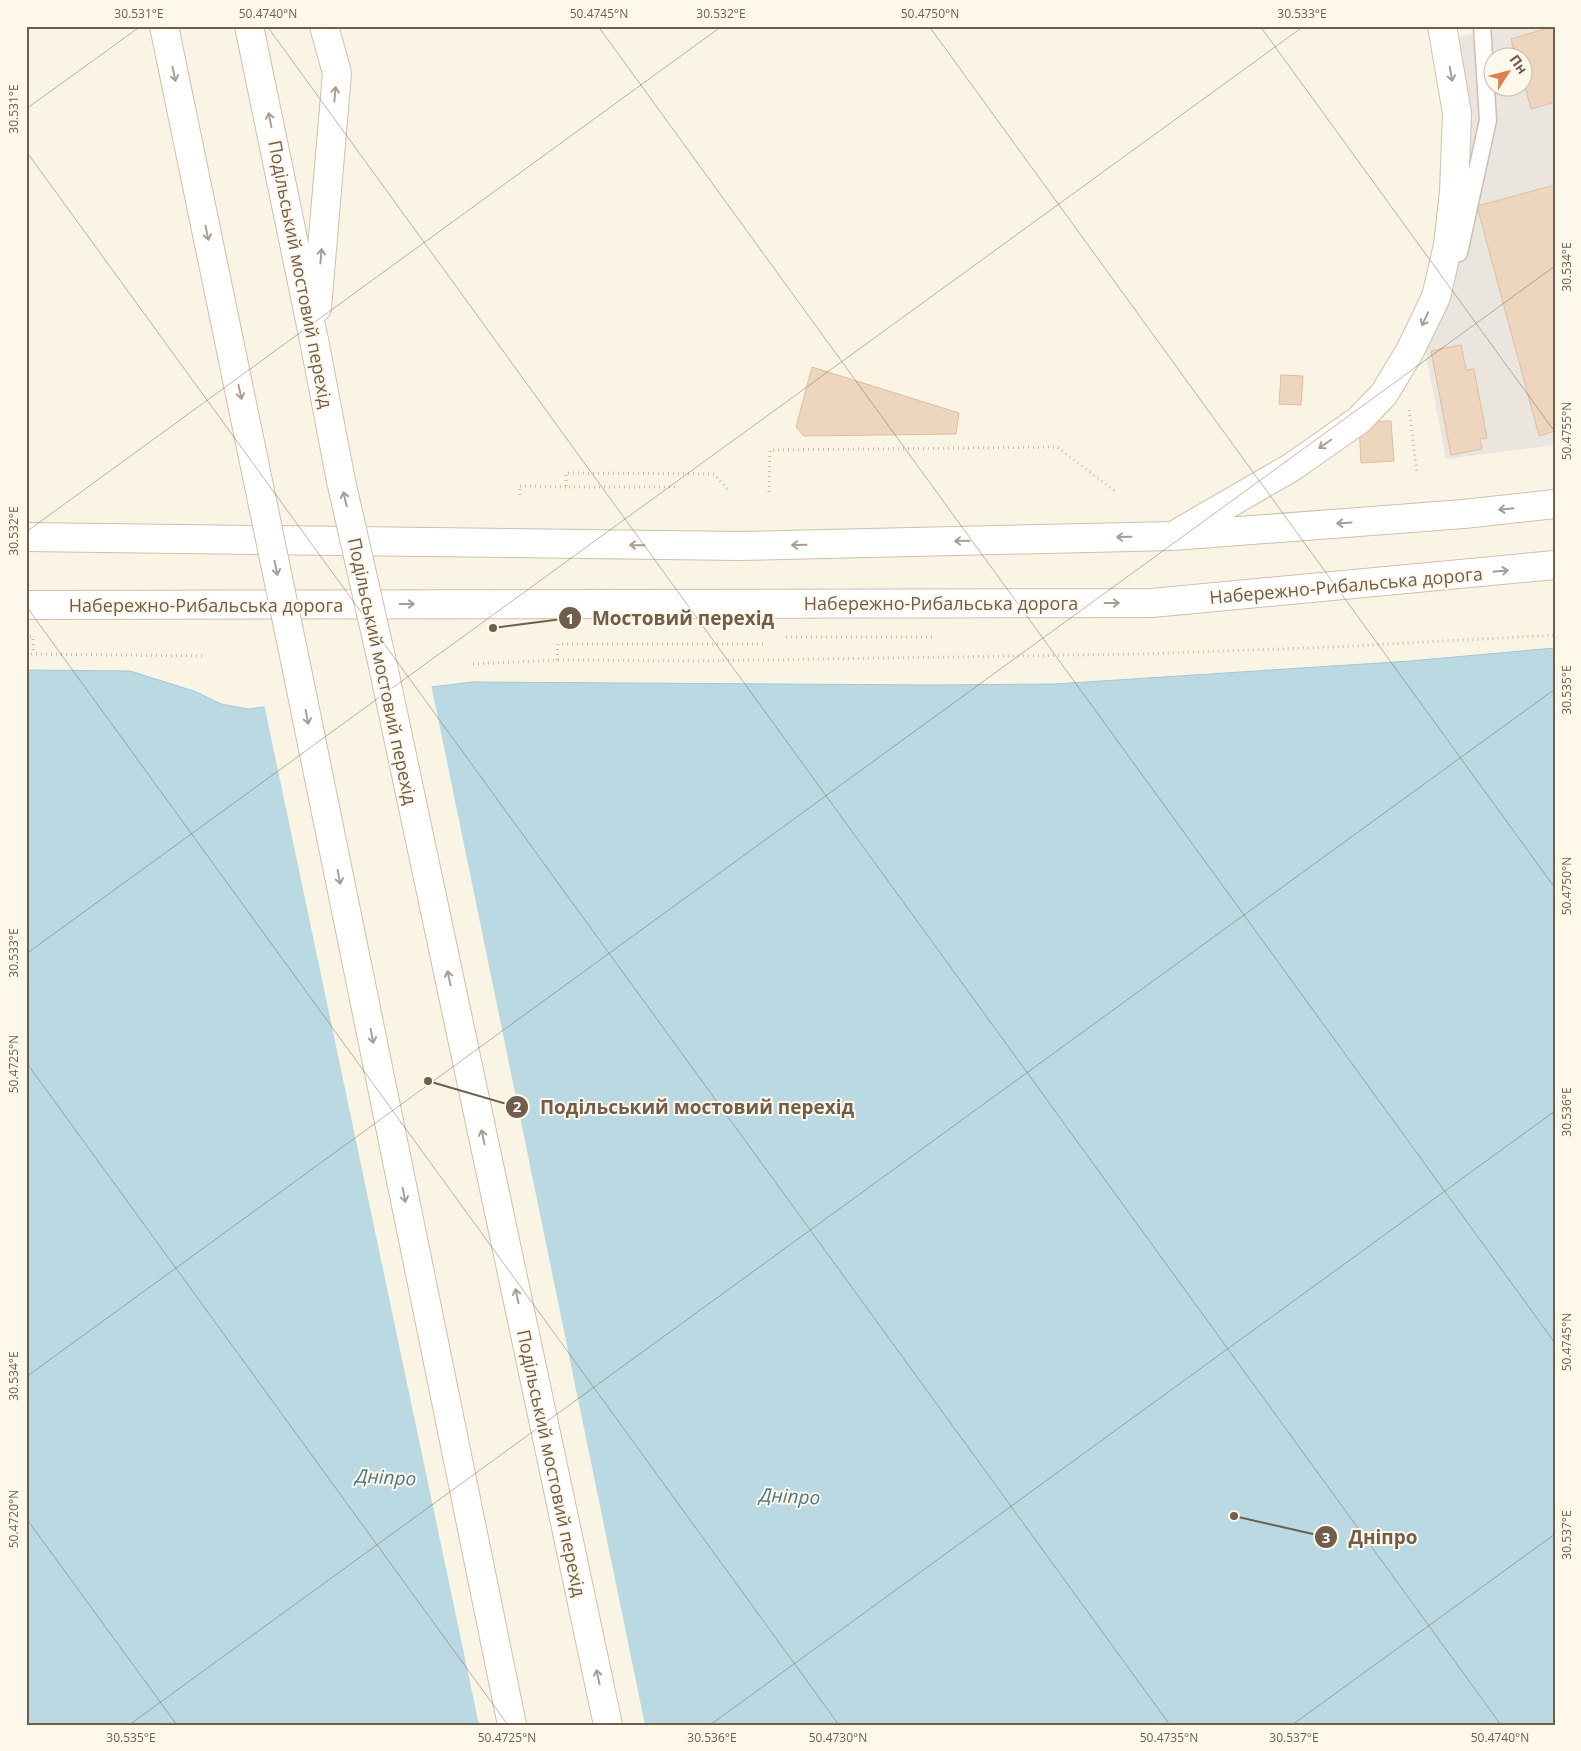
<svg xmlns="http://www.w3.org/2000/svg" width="1581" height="1751" font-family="'Open Sans',sans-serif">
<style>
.industrial{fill:#ebe5df;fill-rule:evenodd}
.water{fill:#bbd9e3;stroke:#a2c7d4}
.pier{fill:#faf4e5}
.building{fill:#eed6be;stroke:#dfbea0}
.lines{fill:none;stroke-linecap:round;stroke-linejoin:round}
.service-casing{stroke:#cdbfaf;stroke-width:19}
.secondary-casing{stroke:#d0bfac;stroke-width:30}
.path{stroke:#d3b9a2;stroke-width:3;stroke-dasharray:1 4;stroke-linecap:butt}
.service{stroke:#fff;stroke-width:16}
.secondary{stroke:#fff;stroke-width:28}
.secondary-bridge-casing{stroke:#d0bfac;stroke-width:30;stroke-linecap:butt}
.secondary-bridge{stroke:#fff;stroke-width:28}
.oneway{stroke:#aa9e94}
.ticks{fill:none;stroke:#715d4c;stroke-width:1;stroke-opacity:0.45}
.labels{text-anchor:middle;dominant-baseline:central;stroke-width:4;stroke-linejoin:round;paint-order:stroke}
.street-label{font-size:18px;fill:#715d4c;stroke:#fef8eb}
.water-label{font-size:19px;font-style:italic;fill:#4b798a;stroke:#fef8eb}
.leader{fill:none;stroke:#715d4c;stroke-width:2}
.callout-dot{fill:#715d4c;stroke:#fef8eb;stroke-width:2}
.mark-label{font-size:15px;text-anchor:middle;font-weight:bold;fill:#fff}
.callout-label{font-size:19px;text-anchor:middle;font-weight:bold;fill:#715d4c;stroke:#fef8eb;stroke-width:4;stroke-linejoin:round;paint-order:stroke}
.neatline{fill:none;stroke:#715d4c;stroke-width:2}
.ticks-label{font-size:12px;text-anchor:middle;fill:#715d4c}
</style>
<rect width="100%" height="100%" fill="#faf4e5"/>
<path class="industrial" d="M1499,26H1555V445L1446,459L1422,335L1438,300L1449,40ZM1494,58H1524V88H1494Z"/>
<path class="water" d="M1555,648V1725H26V670L130,671L194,691L221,704L248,709L473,682L933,685L1055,684L1410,661Z"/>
<path class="pier" d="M431,684L645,1725H479L264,704Z"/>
<path class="building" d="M1555,26V102L1531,109L1524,83V58H1516L1511,39Z
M1555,185V431L1539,436L1477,206Z
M1461,345L1466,370L1474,369L1487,438L1480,439L1482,449L1451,455L1431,351Z
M812,367L959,413L956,434L804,436L796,427Z
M1281,375L1303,376L1301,405L1279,404Z
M1391,421L1394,461L1361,463L1359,422Z"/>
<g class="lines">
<g class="service-casing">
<path id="service" d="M1459,253L1488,120L1482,26"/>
</g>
<g class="secondary-casing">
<path id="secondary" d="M249,26L314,340
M317,308L337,73L324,26
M1178,533L1292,467L1359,420L1384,394L1410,351L1436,297L1448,245L1454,192L1457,113L1442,26
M26,537L740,546L1173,536L1464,514L1555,504
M26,605L1152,603L1555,565
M383,666L608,1725
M297,670L512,1725"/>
</g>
<path class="path" d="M1409,410L1417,472
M675,487H566V473L714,474L729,491
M769,492L770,450L1057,447L1116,492
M520,495L519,486L566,487
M30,637H33V654
M786,637H932
M26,654L203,656
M557,660L558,644H766
M473,664L557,660L699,661L1140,654L1333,647L1555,635"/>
<use href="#service" class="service"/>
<use href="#secondary" class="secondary"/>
<g class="secondary-bridge-casing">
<path id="secondary-bridge" d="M164,26L297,670
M314,340L341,481L383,666"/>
</g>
<use href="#secondary-bridge" class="secondary-bridge"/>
</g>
<defs><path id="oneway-shaft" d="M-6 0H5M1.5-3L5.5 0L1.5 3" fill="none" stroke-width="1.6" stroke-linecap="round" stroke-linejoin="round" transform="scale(1.25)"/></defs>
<g class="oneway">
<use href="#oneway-shaft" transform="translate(174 74) rotate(78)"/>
<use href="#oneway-shaft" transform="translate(1451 74) rotate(80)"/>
<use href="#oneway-shaft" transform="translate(335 94) rotate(-85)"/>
<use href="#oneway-shaft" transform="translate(270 120) rotate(-101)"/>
<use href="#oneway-shaft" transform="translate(207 233) rotate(78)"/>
<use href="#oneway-shaft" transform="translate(321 256) rotate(-85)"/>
<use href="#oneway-shaft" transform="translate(1425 319) rotate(115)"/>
<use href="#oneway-shaft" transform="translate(240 392) rotate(78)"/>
<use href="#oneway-shaft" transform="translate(1325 444) rotate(145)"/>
<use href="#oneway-shaft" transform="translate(345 499) rotate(-103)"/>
<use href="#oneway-shaft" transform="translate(1506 509) rotate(174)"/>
<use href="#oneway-shaft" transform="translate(1344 523) rotate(176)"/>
<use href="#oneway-shaft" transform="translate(1124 537) rotate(179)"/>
<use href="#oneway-shaft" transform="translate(962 541) rotate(179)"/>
<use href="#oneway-shaft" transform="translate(637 545) rotate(-179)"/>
<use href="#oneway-shaft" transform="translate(799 545) rotate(179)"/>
<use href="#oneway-shaft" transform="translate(276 568) rotate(78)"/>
<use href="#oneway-shaft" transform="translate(1501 571) rotate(-6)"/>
<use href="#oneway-shaft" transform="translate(1112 603)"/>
<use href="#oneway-shaft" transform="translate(407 604)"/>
<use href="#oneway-shaft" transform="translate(307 717) rotate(79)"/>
<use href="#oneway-shaft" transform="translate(339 877) rotate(79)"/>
<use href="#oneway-shaft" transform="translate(449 978) rotate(-102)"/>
<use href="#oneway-shaft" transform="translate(372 1036) rotate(79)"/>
<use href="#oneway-shaft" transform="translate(483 1137) rotate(-102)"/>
<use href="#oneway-shaft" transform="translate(404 1195) rotate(79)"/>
<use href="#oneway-shaft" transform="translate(517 1296) rotate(-102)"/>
<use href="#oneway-shaft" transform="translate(598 1677) rotate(-102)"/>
</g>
<path class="ticks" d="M267,26L1501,1725M598,26L1555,1343M929,26L1555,888M1260,26L1555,432M26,109L141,26M26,151L1170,1725M26,532L722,26M26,606L839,1725M26,954L1304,26M26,1062L508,1725M26,1377L1555,266M26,1518L177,1725M129,1725L1555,689M710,1725L1555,1111M1292,1725L1555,1534"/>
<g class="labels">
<g class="street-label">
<text transform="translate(301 274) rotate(79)">Подільський мостовий перехід</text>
<text transform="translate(1346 585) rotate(-5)">Набережно-Рибальська дорога</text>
<text x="941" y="603">Набережно-Рибальська дорога</text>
<text x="206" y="605">Набережно-Рибальська дорога</text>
<text transform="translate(383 671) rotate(78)">Подільський мостовий перехід</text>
<text transform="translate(552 1463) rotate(78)">Подільський мостовий перехід</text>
</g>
<g class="water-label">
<text transform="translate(386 1477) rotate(3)">Дніпро</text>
<text transform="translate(790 1496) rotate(3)">Дніпро</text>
</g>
</g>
<path class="leader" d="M493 628L570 618M428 1081L517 1107M1234 1516L1326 1537"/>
<g class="callout-dot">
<circle cx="493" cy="628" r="5"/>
<circle cx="428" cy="1081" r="5"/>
<circle cx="1234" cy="1516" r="5"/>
<circle cx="570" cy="618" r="12"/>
<circle cx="517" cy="1107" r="12"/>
<circle cx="1326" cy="1537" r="12"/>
</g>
<g class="mark-label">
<text x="570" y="624">1</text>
<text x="517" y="1112">2</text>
<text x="1326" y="1543">3</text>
</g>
<g class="callout-label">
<text x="683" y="625">Мостовий перехід</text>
<text x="697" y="1114">Подільський мостовий перехід</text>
<text x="1383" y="1544">Дніпро</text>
</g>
<rect width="1581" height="1751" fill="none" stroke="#fef8eb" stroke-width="55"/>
<g transform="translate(1508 72) rotate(54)"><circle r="24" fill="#fef8eb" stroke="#c6baab"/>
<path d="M0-4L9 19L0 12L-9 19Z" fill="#dc7e52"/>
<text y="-8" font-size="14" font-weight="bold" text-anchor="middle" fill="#715d4c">Пн</text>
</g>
<rect x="28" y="28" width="1526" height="1696" class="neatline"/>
<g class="ticks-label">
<text x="139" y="18">30.531°E</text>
<text x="268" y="18">50.4740°N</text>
<text x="599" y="18">50.4745°N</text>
<text x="721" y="18">30.532°E</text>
<text x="930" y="18">50.4750°N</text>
<text x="1302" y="18">30.533°E</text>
<text transform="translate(14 109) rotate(-90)" y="4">30.531°E</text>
<text transform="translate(1567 267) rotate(-90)" y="4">30.534°E</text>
<text transform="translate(1567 431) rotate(-90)" y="4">50.4755°N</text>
<text transform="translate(14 531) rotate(-90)" y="4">30.532°E</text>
<text transform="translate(1567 690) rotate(-90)" y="4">30.535°E</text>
<text transform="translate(1567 886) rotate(-90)" y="4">50.4750°N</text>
<text transform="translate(14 953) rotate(-90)" y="4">30.533°E</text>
<text transform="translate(14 1064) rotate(-90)" y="4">50.4725°N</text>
<text transform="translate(1567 1112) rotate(-90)" y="4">30.536°E</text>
<text transform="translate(1567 1342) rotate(-90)" y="4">50.4745°N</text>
<text transform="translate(14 1376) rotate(-90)" y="4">30.534°E</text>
<text transform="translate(14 1519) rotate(-90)" y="4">50.4720°N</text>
<text transform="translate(1567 1535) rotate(-90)" y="4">30.537°E</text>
<text x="131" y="1742">30.535°E</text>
<text x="507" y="1742">50.4725°N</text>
<text x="712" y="1742">30.536°E</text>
<text x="838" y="1742">50.4730°N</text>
<text x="1169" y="1742">50.4735°N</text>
<text x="1294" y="1742">30.537°E</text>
<text x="1500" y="1742">50.4740°N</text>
</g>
</svg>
